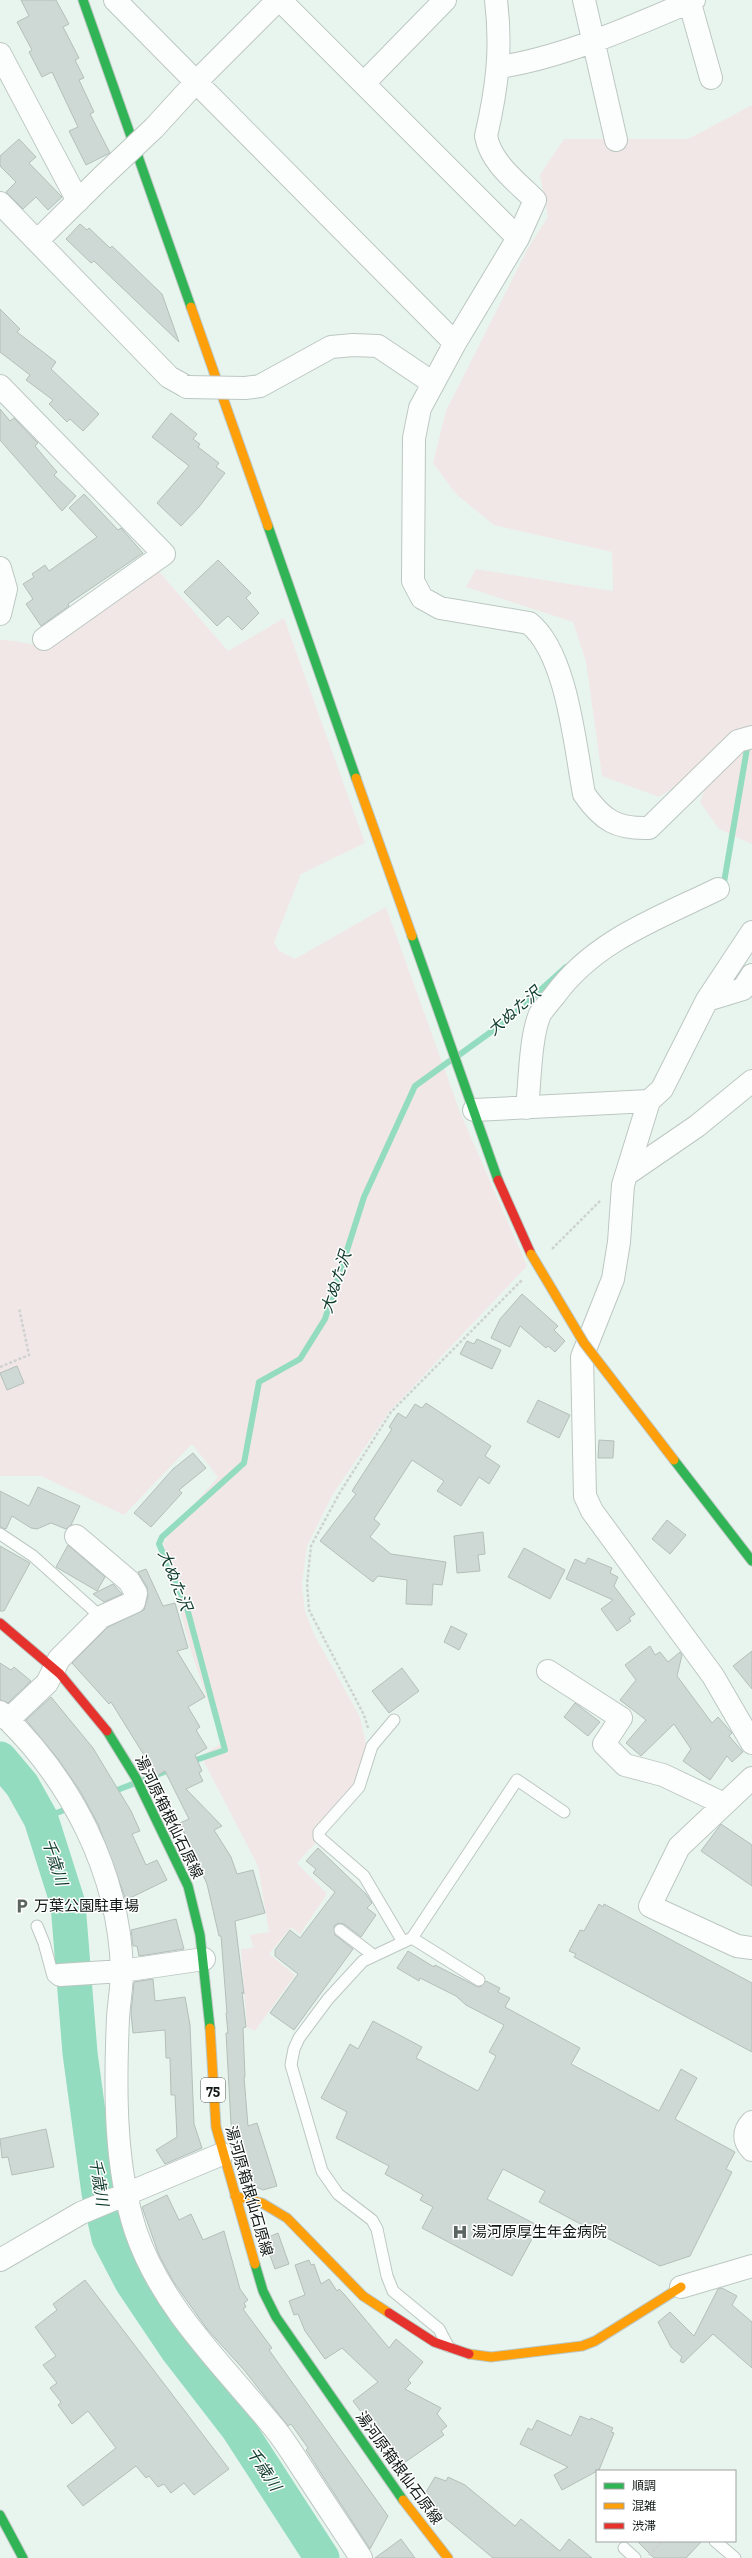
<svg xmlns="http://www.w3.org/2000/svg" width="752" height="2558" font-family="'Zilla Slab','Noto Sans JP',serif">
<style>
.green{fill:#f2e7e7}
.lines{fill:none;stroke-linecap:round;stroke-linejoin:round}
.stream{stroke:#94dcbf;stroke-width:6}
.river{stroke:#94dcbf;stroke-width:35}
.building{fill:#ced8d4;stroke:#b4bfba}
.lane-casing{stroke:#bdc7c2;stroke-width:13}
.street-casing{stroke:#bdc7c2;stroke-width:24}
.fast-casing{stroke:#bdc7c2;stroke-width:11}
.slow-casing{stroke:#bdc7c2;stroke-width:11}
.jam-casing{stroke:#bdc7c2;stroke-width:11}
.path{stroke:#ced3d0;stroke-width:2.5;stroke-dasharray:3 2;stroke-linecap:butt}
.lane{stroke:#fcfefd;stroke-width:11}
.street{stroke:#fcfefd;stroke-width:22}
.fast{stroke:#30b455;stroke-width:9}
.slow{stroke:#ff9f0a;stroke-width:9}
.jam{stroke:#e5322d;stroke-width:9}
.street-bridge-casing{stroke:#bdc7c2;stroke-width:24;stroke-linecap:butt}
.slow-bridge-casing{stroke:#bdc7c2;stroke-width:11;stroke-linecap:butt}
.street-bridge{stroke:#fcfefd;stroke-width:22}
.slow-bridge{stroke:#ff9f0a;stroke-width:9}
.labels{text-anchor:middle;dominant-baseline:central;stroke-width:3;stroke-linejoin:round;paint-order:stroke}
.shield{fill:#fff;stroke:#585e5b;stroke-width:1}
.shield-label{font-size:14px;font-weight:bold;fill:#101915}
.street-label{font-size:15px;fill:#101915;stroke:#fff}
.poi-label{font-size:15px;fill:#101915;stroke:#fff;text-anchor:start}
.water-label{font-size:16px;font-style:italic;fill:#0f3b2c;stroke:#fff}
</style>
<rect width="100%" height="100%" fill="#e8f5ef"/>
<path class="green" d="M752,105V844L719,829L700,802L716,761L659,797L602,776L586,662L573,622L466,587L476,569L613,591L612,552L494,525L457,495L433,463L446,411L528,248L548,217L540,175L564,139H688Z
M155,567L228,651L284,618L365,843L301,874L274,942L279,951L295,959L386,907L460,1112L527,1266L389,1412L333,1494L307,1546L302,1584L305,1611L314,1634L360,1717L366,1744L355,1784L314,1833L316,1842L297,1863L327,1894L300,1934L291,1927L269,1954L295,1975L255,2031L247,2027L241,1949L253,1948L250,1935L269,1932L258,1866L201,1756L222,1743L191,1651L163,1544L170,1531L218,1477L192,1444L124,1515L41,1476H0V640C19,640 29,646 49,645Z"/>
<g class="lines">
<path class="stream" d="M723,888L748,743
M459,1055L506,1021L566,967
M190,1762L225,1750L187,1608L159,1544L162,1537L244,1463L259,1382L300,1359L325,1319L364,1197L415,1086L451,1060
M112,1792L172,1769
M41,1819L72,1807"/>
<path class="river" d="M0,1759L22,1785L41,1819L68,1904L80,2053L99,2193L109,2238L132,2282L177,2349L238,2428L322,2558"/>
</g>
<path class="building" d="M21,0H56L69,24L63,27L79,58L75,60L84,78L79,80L94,112L90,114L110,153L86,165L69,131L78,127L52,72L42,77L29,52L32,50L17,22L29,16Z
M19,139L36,157L29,163L62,197L48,210L36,197L23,209L6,192L16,182L0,166V156Z
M80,224L87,230L89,228L110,248L112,246L162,294L179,342L94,261L91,263L66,239Z
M0,309L20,329L17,332L56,362L51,369L99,414L83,431L70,419L67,422L49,404L53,400L26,380L30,375L0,352Z
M0,409L10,421L14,418L35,440L38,443L35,446L57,472L54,475L76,496L62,511L0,440Z
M171,413L197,434L193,439L200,444L198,447L219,463L216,467L225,473L199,507L181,526L157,503L189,466L152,437Z
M84,494L118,530L121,528L143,553L68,604L69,606L41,626L26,604L33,599L23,584L34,577L32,574L45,565L49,571L97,537L69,508Z
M218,560L251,593L246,598L259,613L242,630L228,616L217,626L184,592Z
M522,1294L558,1326L554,1330L565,1341L555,1352L548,1346L546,1348L520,1326L510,1347L491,1338L500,1319Z
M477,1339L501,1350L492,1369L460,1354L467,1341L474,1344Z
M17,1366L24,1383L7,1390L0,1373Z
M538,1400L570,1415L559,1438L527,1422Z
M426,1403L491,1446L485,1456L500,1466L489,1484L479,1477L461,1506L437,1491L444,1481L412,1460L374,1519L380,1524L370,1537L391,1554L446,1562L442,1585L433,1584L432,1605L406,1604L407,1580L378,1576L373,1582L320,1541L356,1494L352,1491L392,1429L389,1427L398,1413L406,1418L415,1404L422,1408Z
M599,1440L614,1441L613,1458H598Z
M193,1453L206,1468L179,1490L182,1493L151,1527L134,1513L173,1469Z
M38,1487L80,1506L71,1525L66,1529L51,1523L37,1529L31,1528L12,1516L6,1529L0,1527V1491L29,1506Z
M667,1520L686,1535L670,1554L652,1539Z
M483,1532L485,1554L478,1555L480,1571L457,1573L454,1536Z
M68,1545L105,1577L97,1591L56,1567Z
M0,1546L30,1563L4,1611H0Z
M524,1548L565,1570L550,1599L508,1577Z
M588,1558L612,1568L610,1573L618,1577L614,1586L635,1614L629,1618L631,1621L617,1631L601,1609L613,1600L566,1579L575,1559L585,1564Z
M146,1569L163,1606L175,1603L188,1648L177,1651L205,1697L188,1707L200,1727L196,1730L207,1748L195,1755L202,1771L199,1773L203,1781L186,1789L222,1826L214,1830L231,1857L237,1874L253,1870L265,1913L235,1921L244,1994L242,1992L246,2027L243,2028L245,2077H244L248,2126L257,2123L277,2186L263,2190L252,2185L231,2124L226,2033H228L226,2013H227L221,1936H219L207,1884L180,1823L189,1819L165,1771L157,1776L111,1702L109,1704L72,1663L108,1627L144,1610L148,1596L147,1587L138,1572Z
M113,1584L122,1594L104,1602L93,1594Z
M451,1626L467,1634L459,1650L444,1642Z
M650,1646L655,1655L660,1652L668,1662L680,1652L682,1655L677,1676L712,1723L718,1717L732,1733L729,1736L743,1752L732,1762L727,1756L710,1780L683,1761L691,1749L674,1724L641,1756L626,1743L646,1720L620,1700L636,1680L625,1665Z
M752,1651V1689L733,1666Z
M0,1663L11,1670L14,1667L31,1681L8,1703L0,1700Z
M402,1668L419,1691L389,1713L372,1691Z
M51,1697L93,1748L131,1811L140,1831L132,1834L146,1865L157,1860L167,1880L126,1900L98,1824L80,1791L58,1759L26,1720Z
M575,1703L600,1722L588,1736L564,1717Z
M721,1824L752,1845V1886L701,1851Z
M318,1848L366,1894L372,1903L367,1908L376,1915L361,1937L344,1924L338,1923L334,1926L335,1935L353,1949L294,2030L270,2013L298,1974L275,1956V1950L290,1930L300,1938L335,1892L313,1873L316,1869L306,1861Z
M599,1904L603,1907L604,1904L752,1983V2052L574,1957L576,1954L569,1951L580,1930L584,1931Z
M176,1919L184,1949L139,1956L137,1946H133L131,1930Z
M408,1951L434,1967L435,1965L476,1986L480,1987L486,1981L500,1988L498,1992L510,1998L505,2007L580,2048L571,2064L659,2111L681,2069L697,2078L675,2119L735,2152L726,2169L732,2172L690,2256L660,2266L539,2202L545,2191L503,2169L487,2199L539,2226L512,2276L422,2228L433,2207L420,2200L423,2195L385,2174L389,2166L336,2138L347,2112L321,2098L350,2044L358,2049L373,2021L422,2047L416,2058L478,2091L496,2056L489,2052L504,2025L466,2005L456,1996L420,1978L419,1981L397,1968Z
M153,1979L155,2001L185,1997L190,2025L194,2124L202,2148L165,2164L156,2150L177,2137L175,2095H171L170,2058H166L165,2030L133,2033L131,2013L134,1982Z
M46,2129L54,2167L12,2175L8,2157L2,2158L0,2139Z
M167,2195L179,2220L191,2214L203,2240L224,2231L240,2289L248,2300L244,2303L246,2307L243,2309L272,2348L269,2350L388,2516L370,2549L306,2450L308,2448L291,2424L288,2426L244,2370L207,2329L173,2281L159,2255L142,2207Z
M278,2233L289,2264L275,2269L264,2239Z
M309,2260L311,2265L314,2264L321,2284L329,2279L337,2291L339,2289L344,2294L389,2348L396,2339L423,2362L408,2380L411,2383L405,2389L441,2408L437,2414L447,2426L441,2431L444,2435L401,2465L353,2401L378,2382L342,2348L325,2359L305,2331L298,2314L294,2315L289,2301L305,2295L295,2265Z
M85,2280L229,2469L194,2495L184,2483L171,2493L164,2484L158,2487L149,2476L146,2478L136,2466L83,2506L67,2486L116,2448L88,2411L72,2424L58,2405L61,2402L50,2388L57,2383L43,2365L56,2356L35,2327L57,2310L53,2304Z
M722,2288L737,2296L732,2305L752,2322V2368L713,2334L683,2363L680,2361L682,2357L671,2347L658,2322L670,2312L694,2336L718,2289Z
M580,2416L590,2420L591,2418L613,2428L611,2432L614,2433L599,2470L562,2490L554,2475L568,2467L520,2444L528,2428L532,2430L537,2420L571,2436Z
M435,2477L446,2481L448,2477L465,2485L515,2526L521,2519L560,2551L569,2539L592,2558H493L445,2518L426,2492Z
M401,2539L415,2558H375Z
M637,2541H702L686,2558H654Z"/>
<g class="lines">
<g class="lane-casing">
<path id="lane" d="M0,1534L33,1556L101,1617
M394,1720L372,1746L359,1787L319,1832V1837L364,1876L403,1942
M37,1926L44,1943L53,1976L59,1975
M340,1930L373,1955
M412,1938L479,1980
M448,2346L439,2329L393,2291L387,2276L377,2229L372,2220L338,2194L322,2171L291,2065L294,2049L299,2038L328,1999L363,1961L412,1938L517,1780L564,1812
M715,2541L735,2558
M624,2548L635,2558"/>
</g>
<g class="street-casing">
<path id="street" d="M115,0L196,82L278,0
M280,0L518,238
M496,0C502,50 497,88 486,136C491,163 516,181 535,200L518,238L455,343L420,408L414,438L413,581L422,598L440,608L529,623C567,653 575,746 584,794C603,821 617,829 649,828L738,741L752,737
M584,0L616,140
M689,0L711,78
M0,54L78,201
M499,67C562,58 636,25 694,0
M364,83L445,0
M154,128L196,82L455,343
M0,203L169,377L187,387
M38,240L103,176
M0,386L164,554L44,639
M245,388L260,386L331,347L353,345L378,346L433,383
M0,568L6,589L0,614
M752,932L707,1000L662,1089L649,1101L623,1185L619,1242L613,1279L582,1357L585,1496L592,1511L713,1676L752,1743
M707,1000L743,989L752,975
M527,1108C530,1082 530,1037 540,1014C544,1008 550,1001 555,995C595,940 659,918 718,889
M474,1110L649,1101
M627,1174L697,1126L752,1081
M548,1671L621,1718L604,1744L625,1765L663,1775L724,1804
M0,1712C71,1779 119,1872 122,1970C122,1986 119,2002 118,2018C115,2086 114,2166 136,2232C163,2310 225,2367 276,2430C287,2444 296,2459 306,2474C324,2502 343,2530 361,2558
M8,1720L47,1683L59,1659L101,1617L134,1602L136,1593L129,1581L76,1536
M752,1778L679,1847L650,1906L737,1946L752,1948
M60,1975L122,1971L204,1959
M752,2122C743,2131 743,2141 752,2150
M0,2260L81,2213L222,2154
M681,2287L752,2266"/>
</g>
<g class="fast-casing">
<path id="fast" d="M83,0L191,307
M268,526L356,778
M412,936L498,1180
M674,1460L752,1561
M107,1731L136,1778L188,1886L200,1935L210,2028
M255,2264L263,2291L276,2317L403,2500
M0,2515L23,2558"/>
</g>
<g class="slow-casing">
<path id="slow" d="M191,307L268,526
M356,778L412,936
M210,2028L216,2127L255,2264
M235,2196L262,2203L287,2218L363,2296L389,2313
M469,2354L491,2357L582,2346L595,2341L681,2287
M403,2500L448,2558"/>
</g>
<g class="jam-casing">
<path id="jam" d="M498,1180L531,1254
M0,1623L60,1674L107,1731
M389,2313L434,2342L469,2354"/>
</g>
<path class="path" d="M552,1249L601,1200
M0,1367L29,1355L19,1308
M368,1728L364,1715L309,1610L307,1584L311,1546L339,1494L391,1412L522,1280
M649,2555L663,2541"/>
<use href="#lane" class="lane"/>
<use href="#street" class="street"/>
<use href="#fast" class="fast"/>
<use href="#slow" class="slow"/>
<use href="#jam" class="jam"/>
<g class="street-bridge-casing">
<path id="street-bridge" d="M103,176L154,128
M187,387L245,388"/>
</g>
<g class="slow-bridge-casing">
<path id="slow-bridge" d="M531,1254L584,1343L674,1460"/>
</g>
<use href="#street-bridge" class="street-bridge"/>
<use href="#slow-bridge" class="slow-bridge"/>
</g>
<defs>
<g id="parking-bare" transform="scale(1.2)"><path d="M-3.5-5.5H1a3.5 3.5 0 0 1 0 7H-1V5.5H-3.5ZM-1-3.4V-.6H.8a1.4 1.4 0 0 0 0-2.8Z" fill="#5c6661" stroke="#fff" stroke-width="2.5" paint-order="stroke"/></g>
<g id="hospital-bare" transform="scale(1.2)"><path d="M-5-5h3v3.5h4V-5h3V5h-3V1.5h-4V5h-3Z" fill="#5c6661" stroke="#fff" stroke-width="2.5" paint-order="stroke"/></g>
</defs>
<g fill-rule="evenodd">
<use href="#parking-bare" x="22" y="1906"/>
<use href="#hospital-bare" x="460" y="2232"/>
</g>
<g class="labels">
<rect class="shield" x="201" y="2078" width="24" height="24" rx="3"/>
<g class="shield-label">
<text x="213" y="2090">75</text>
</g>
<g class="street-label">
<text transform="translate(169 1817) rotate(64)">湯河原箱根仙石原線</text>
<text transform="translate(249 2191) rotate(74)">湯河原箱根仙石原線</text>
<text transform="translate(399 2468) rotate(54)">湯河原箱根仙石原線</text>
</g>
<g class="poi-label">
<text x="34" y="1906">万葉公園駐車場</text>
<text x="472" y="2232">湯河原厚生年金病院</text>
</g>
<g class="water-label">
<text transform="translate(514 1011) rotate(-41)">大ぬた沢</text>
<text transform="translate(336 1282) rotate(-72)">大ぬた沢</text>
<text transform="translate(175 1580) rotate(68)">大ぬた沢</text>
<text transform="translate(55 1862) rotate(72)">千歳川</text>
<text transform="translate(99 2182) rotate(81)">千歳川</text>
<text transform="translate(264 2469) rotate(57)">千歳川</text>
</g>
</g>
<rect x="596" y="2470" width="140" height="72" fill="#ffffff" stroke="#9fa3a1"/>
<rect x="604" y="2483" width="20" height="6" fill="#30b455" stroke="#9fa3a1"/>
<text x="632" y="2490" font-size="12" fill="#101915">順調</text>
<rect x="604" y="2503" width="20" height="6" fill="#ff9f0a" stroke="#9fa3a1"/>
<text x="632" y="2510" font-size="12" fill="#101915">混雑</text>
<rect x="604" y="2523" width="20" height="6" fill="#e5322d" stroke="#9fa3a1"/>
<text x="632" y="2530" font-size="12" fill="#101915">渋滞</text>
</svg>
